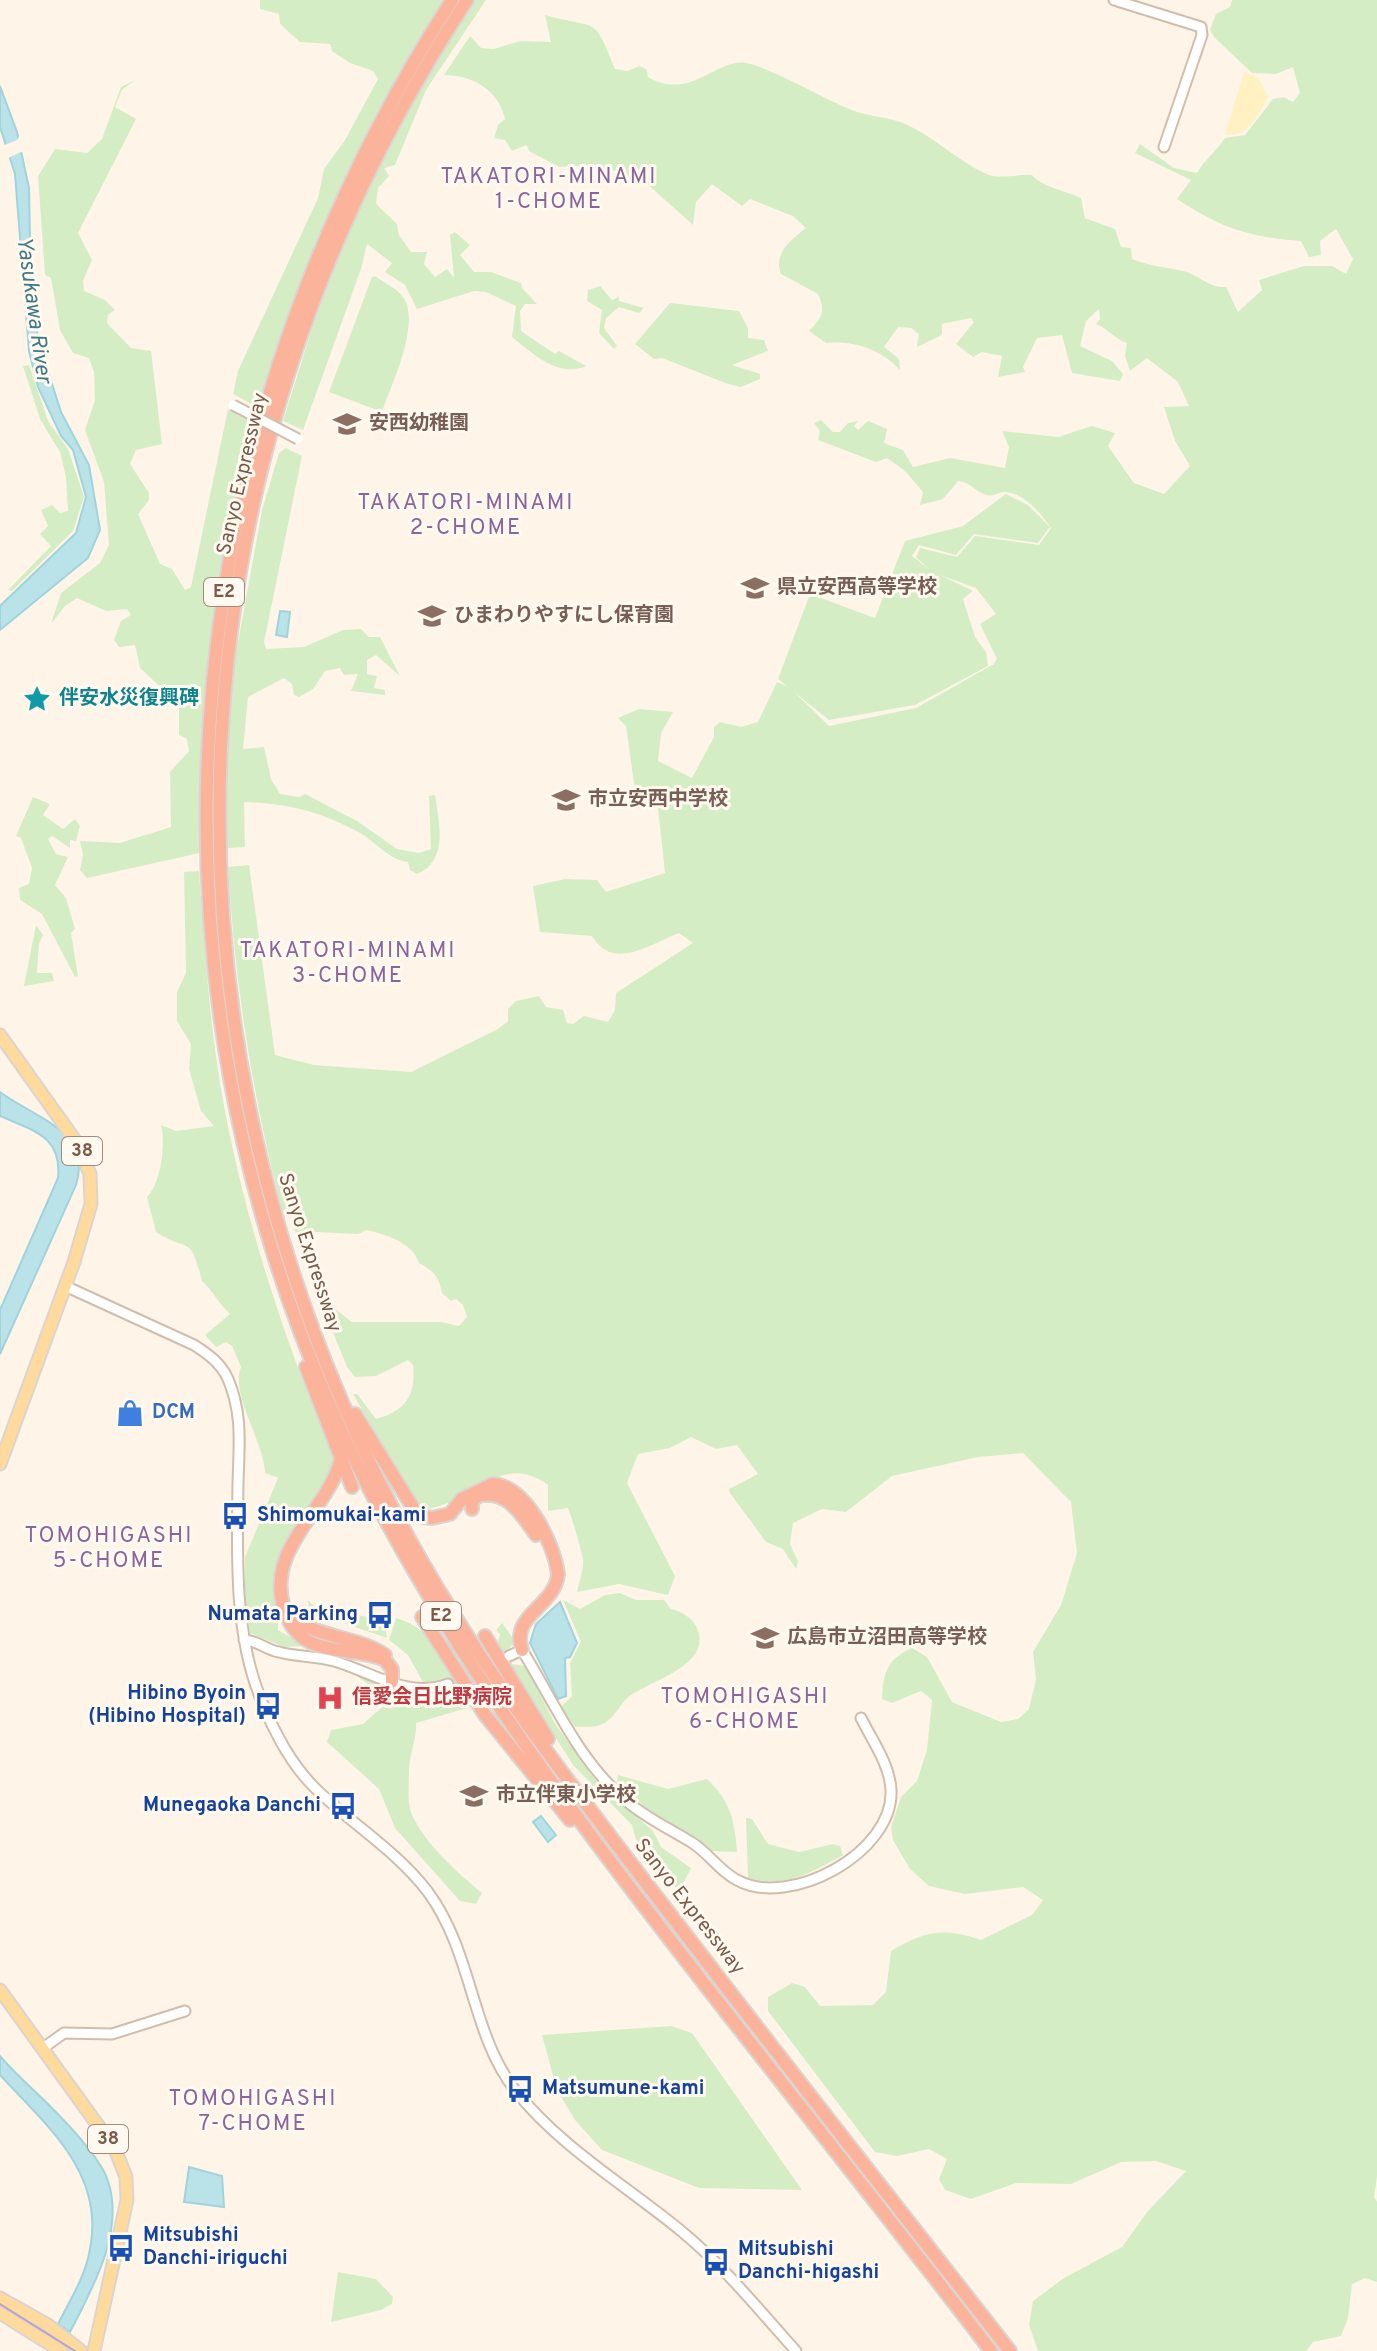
<svg xmlns="http://www.w3.org/2000/svg" width="1377" height="2351" font-family="Overpass,'Noto Sans JP',sans-serif">
<style>
.green{fill:#d5edc5}
.sand{fill:#fff1c1}
.water{fill:#bae2e9;stroke:#a0d3dc;stroke-width:2}
.pier{fill:#fef5e8}
.lines{fill:none;stroke-linecap:round;stroke-linejoin:round}
.minor-casing{stroke:#d1bdac;stroke-width:13}
.major-casing{stroke:#dcd4d0;stroke-width:15}
.highway-casing{stroke:#dcd4d0;stroke-width:16}
.minor{stroke:#fff;stroke-width:9}
.major{stroke:#ffda9d;stroke-width:11}
.highway{stroke:#fbb49b;stroke-width:12}
.tram{stroke:#b8a4c9;stroke-width:2}
.minor-bridge-casing{stroke:#d1bdac;stroke-width:13;stroke-linecap:butt}
.minor-bridge{stroke:#fff;stroke-width:9}
.labels{text-anchor:middle;dominant-baseline:central;stroke-width:6;stroke-linejoin:round;paint-order:stroke}
.shield{fill:#fff9ef;stroke:#a28a7b;stroke-width:2}
.shield-label{font-size:18px;font-weight:bold;fill:#7a5b49}
.education-label{font-size:20px;font-weight:bold;fill:#785e54;stroke:#fff9ef;text-anchor:start}
.street-label{font-size:20px;fill:#7a5b49;stroke:#fff9ef}
.culture-label{font-size:20px;font-weight:bold;fill:#0d838f;stroke:#fff9ef;text-anchor:start}
.shop-label{font-size:20px;font-weight:bold;fill:#366cbe;stroke:#fff9ef;text-anchor:start}
.transit-label{font-size:20px;font-weight:bold;fill:#164399;stroke:#fff9ef;text-anchor:start}
.health-label{font-size:20px;font-weight:bold;fill:#be3a42;stroke:#fff9ef;text-anchor:start}
.neighbourhood-label{font-size:22px;letter-spacing:2px;fill:#8a659d;stroke:#fff9ef}
.water-label{font-size:22px;font-style:italic;fill:#3f7b87;stroke:#fff9ef}
</style>
<rect width="100%" height="100%" fill="#fef5e8"/>
<path class="green" d="M260,0H445C381,97 334,202 293,311C280,346 268,372 261,409L233,394L238,371L318,198L324,169L345,140L378,79L373,71L350,63L332,51L330,44L300,42L280,24L279,14L260,9Z
M471,0H486L426,90L395,165L384,168L389,176L378,188L376,204L397,224L399,235L411,252H427L424,264L435,277L447,269L454,278L450,235L455,232L470,245L460,255L474,272H491L521,283L522,288L537,304H525L520,311L521,331L555,354L559,351L586,366C558,378 533,354 512,337L516,306L486,292L474,291L417,309L405,285L385,272L392,263L367,244L361,269L303,430L283,421L313,325L372,170Z
M1232,0H1377V2176L1374,2197L1377,2202V2282L1365,2278L1352,2284L1348,2318L1341,2336L1313,2342L1306,2351H1038L1029,2325L1033,2301L1064,2278L1122,2247L1148,2211L1186,2171L1156,2161L1121,2162L1071,2184L1016,2183L971,2199L945,2190L939,2179L947,2159L929,2149L897,2156L875,2152L768,2011V1997L792,1983L805,1987L820,2006L873,2005L886,1992L891,1951C924,1931 944,1927 981,1940L1032,1915L1043,1900L1023,1887L965,1894L929,1886L910,1869L893,1840L891,1827L901,1797L917,1781L927,1750L932,1700L921,1691L892,1703L882,1699C883,1673 887,1659 912,1648L927,1657L952,1702L1001,1722L1018,1719L1029,1709L1036,1679L1033,1652L1061,1605L1077,1553L1071,1502L1023,1453L978,1457L892,1476L846,1512L822,1509L793,1523L790,1544L798,1561L796,1569L783,1549L766,1542L730,1493L729,1489L758,1474L737,1445L716,1449L691,1437L670,1448L638,1454L627,1483L675,1576L668,1595L619,1584L577,1592C579,1583 584,1569 583,1559C582,1553 571,1514 568,1508L548,1511V1485C511,1458 488,1484 455,1500C445,1505 434,1507 424,1511L417,1506L353,1394H357L376,1419C406,1411 416,1395 413,1365L408,1360L376,1376L355,1377L347,1367L321,1303L326,1302L352,1322H441L459,1326L467,1317L463,1305L456,1299L451,1301L442,1293C439,1277 434,1271 419,1263C412,1242 387,1235 367,1230L358,1234L315,1232L304,1244L297,1239L291,1215L284,1217C253,1101 235,987 228,867L249,865L275,1055L314,1065L411,1072L498,1029L508,1021V1009L516,1001L539,996L546,1007L563,1010L567,1023L573,1024L584,1016L608,1022L615,1010L616,993L693,943L679,933C650,944 613,972 592,936L540,932L533,886L565,879L597,880L606,892L665,873L658,808L635,790L626,726L618,718L639,709L673,712L661,733L658,761L692,778L714,737V727L720,722L741,727L758,722L777,682L789,687L829,726L916,708L994,664L997,659L980,624L996,614L976,588L940,575L973,591L963,599L975,637L986,652L988,666L915,705L829,720L778,679L810,594L875,618L905,541L963,526L1006,494L1028,505L1050,527L1038,543L974,534L956,555L919,545L912,556L929,569L916,557L920,548L957,557L975,536L1039,545L1051,528C1040,513 1026,494 1005,492C998,492 993,497 986,495C976,492 972,483 958,481L943,499L920,505L923,492L905,471L887,458L876,462L818,440L820,431L814,423L821,420L833,432H840L848,423L858,421L854,426L858,430L868,421L887,429L884,443L903,450L913,467L950,458L1005,468L1009,447L1002,431L1058,437L1092,426L1115,433L1108,446L1134,483L1164,494L1190,466L1175,441L1164,407L1189,406L1178,382L1147,358L1130,371L1125,356L1127,343C1114,339 1109,329 1096,324L1100,319L1099,309L1086,321L1080,346L1112,361L1123,374L1120,381L1072,373L1062,335L1037,338L1023,367L1025,372L998,377L1002,356L982,352L973,357L956,344L974,322L971,318L942,324V335L917,347L919,334L911,328L898,327L884,347L899,359L900,370C881,349 853,340 826,343L809,331C822,318 826,311 818,294L781,274C773,253 791,240 806,228L793,216L750,199L742,206L712,184L696,202L693,225L645,182L599,165L559,167L529,151L527,145L512,151L505,140L494,138L498,125L505,119C499,90 472,75 444,75L470,36L481,48L494,49L520,41L551,42L545,15C598,30 593,13 615,69L627,71L640,66L647,70L648,77C693,103 718,53 751,64C787,76 818,96 852,110C868,117 888,116 905,124C935,137 960,163 989,175C1000,179 1019,174 1032,175C1042,187 1066,191 1081,198L1085,218L1115,229L1121,247L1131,248L1132,259C1149,266 1165,267 1183,271C1200,275 1208,288 1226,287L1238,312L1262,290L1259,280L1304,266H1332L1346,274L1353,259L1336,229L1320,241L1321,255L1309,257L1301,241C1248,237 1221,228 1177,199L1191,180L1135,153L1140,144L1174,168L1197,173C1205,159 1216,152 1225,138L1245,135L1273,99L1283,97L1293,102L1300,93L1293,67L1276,74L1252,73L1214,37L1210,30L1216,14L1230,7Z
M135,80L122,90L115,107L136,119L78,233L92,260L83,281L84,291L105,300L115,310L108,315L107,323L131,348L151,351L162,444L136,450L130,464L149,493V500L138,514L160,564L172,569L185,590L191,587L228,409L253,423C238,465 233,511 226,555C210,654 199,752 204,852L87,878L80,870L83,855L80,841L120,843L171,827L170,772L189,751L187,739L179,735V704L140,668L135,645L119,647L114,640L121,621L131,615L127,609L106,611L77,598L65,606L51,624L61,593L100,563L109,545L104,482L85,430L95,400L94,372L89,358L73,353L60,330L51,278L45,275L38,176L55,149L87,153L102,139L121,87Z
M375,276C385,283 400,290 405,300C419,328 391,385 382,412L329,392L372,277Z
M600,286L612,300L619,297V301L644,308L639,313L619,307L606,318L604,328L617,346L614,349L599,333L602,310L587,301L588,290Z
M670,303L739,311L748,328V338L764,340L768,351L732,365L760,374V379L741,387L728,384L662,358L654,359L635,344Z
M29,365L48,421L68,449L84,497L73,531L12,591L8,590L51,546L40,534L48,526L41,510L52,505L60,513L68,511L66,477L60,452L40,419L23,366Z
M286,448L302,456L264,642L266,649L304,647L343,630L361,629L369,637H380L400,676L376,655L367,660V674L377,676L374,688L385,690V695L351,691L358,674L344,675L340,668L325,671L313,689L299,697L294,695L292,684L284,678L248,697L243,749L264,747L271,779L280,794L299,797L305,794L357,821L397,849L419,853L431,849L429,796L435,795C439,823 449,860 417,874L410,870L408,862C389,860 377,843 360,833C319,811 290,804 244,802L245,847L228,848L223,754L235,659L262,510L279,453Z
M33,797L50,804L43,815L63,829L75,819L80,826L76,841L70,840V848L52,836L48,839L56,854L68,857L55,885L66,898L75,929L71,933L78,976L75,977L42,914L20,900L19,888L29,884L32,868L21,838L16,836Z
M199,871C204,944 209,1017 221,1089C243,1216 285,1343 335,1461L309,1511L291,1533L278,1570V1630L305,1646L284,1647L250,1633L245,1594V1557L278,1478L265,1473C264,1442 230,1394 241,1367L232,1346L226,1342L216,1347L205,1335L230,1314C219,1304 210,1287 202,1281C190,1232 189,1254 156,1232L147,1197C161,1184 166,1143 161,1125L176,1131L214,1126L201,1111L189,1069L191,1044L177,1021V992L186,973L184,872Z
M36,925L43,935L39,944L37,973H52L54,981L24,986Z
M620,1593L636,1600H664L671,1609C681,1611 691,1617 696,1626C715,1663 655,1679 631,1695C619,1703 615,1720 600,1725C593,1728 583,1726 575,1727L561,1707L572,1696L570,1663L581,1642L563,1600L580,1609L605,1595Z
M308,1600L315,1607L384,1620L387,1638L317,1614L309,1610Z
M396,1618C437,1629 453,1672 474,1706L416,1723C417,1740 409,1754 409,1771C409,1784 407,1803 412,1815C426,1845 457,1872 482,1893L476,1904L460,1901L395,1828L379,1789L327,1742L331,1730L363,1724L390,1700L343,1666C376,1679 407,1696 443,1690L424,1684L408,1655L389,1640Z
M502,1623L515,1641L506,1653L512,1664L526,1666L554,1722L596,1781L653,1831L661,1847L691,1868L681,1888L673,1887L657,1865L640,1855L632,1825L573,1765L497,1645L500,1634L496,1630Z
M618,1775L668,1789L707,1779C730,1800 735,1821 737,1852L711,1851L652,1813L617,1782Z
M746,1818L752,1819L768,1844L799,1852L833,1844L840,1846L843,1855C811,1873 786,1888 748,1878Z
M671,2026L692,2033L802,2190L699,2188L602,2150L575,2120L557,2090L542,2035Z
M338,2272L376,2279L393,2297L392,2304L381,2310L331,2322Z"/>
<path class="sand" d="M1244,72L1259,78L1268,97C1259,114 1247,139 1225,134Z"/>
<path class="water" d="M0,86L17,132L29,188L31,296L39,343L61,412L89,465L100,530L88,558L0,630V606L76,533L86,497L73,450L61,436L38,387L29,351L15,174L0,127Z
M280,611L290,612L287,637L276,635Z
M0,1092C33,1117 93,1131 76,1185L0,1354V1310L58,1178C62,1136 34,1131 0,1116Z
M560,1602L577,1643L570,1657L565,1658L566,1696L558,1699L530,1643L536,1624Z
M541,1816L556,1835L548,1842L533,1822Z
M0,2056C15,2074 32,2088 48,2104C65,2121 101,2158 108,2181C125,2232 92,2289 70,2332L58,2324C70,2300 86,2275 90,2249C105,2173 47,2126 0,2075Z
M189,2167L222,2176L224,2207L184,2202Z"/>
<path class="pier" d="M20,135L26,154L21,152L6,159L2,146L17,140Z"/>
<g class="lines">
<g class="minor-casing">
<path id="minor" d="M1114,0L1201,27L1202,35L1164,147
M65,1286L194,1345C208,1354 221,1363 228,1379C243,1414 239,1446 238,1483C237,1553 234,1632 260,1697C273,1730 289,1762 314,1787C351,1824 396,1850 428,1892C473,1953 471,2034 515,2090C559,2146 625,2185 680,2230C723,2265 759,2310 796,2351
M244,1640C257,1640 266,1650 279,1652C297,1657 316,1656 334,1661C372,1672 408,1699 448,1684
M509,1656L522,1650C555,1703 579,1763 629,1803C648,1819 670,1829 691,1842C708,1852 719,1871 737,1880C789,1909 894,1853 891,1790C890,1765 872,1740 861,1718
M43,2048L64,2033L112,2034L185,2011"/>
</g>
<g class="major-casing">
<path id="major" d="M0,1035L77,1143L90,1174L91,1204L74,1262L0,1464
M0,1990L115,2149L126,2177L127,2200L94,2351
M0,2298L48,2325L81,2351
M0,2313L61,2351"/>
</g>
<g class="highway-casing">
<path id="highway" d="M452,0C153,465 123,1030 385,1519C479,1694 601,1852 723,2008C812,2122 903,2236 991,2351
M467,0C165,461 138,1021 393,1509C471,1658 575,1791 677,1923C787,2067 899,2209 1010,2351
M306,1367L352,1487
M355,1414L418,1516L432,1518L450,1514L462,1499L493,1484C526,1486 554,1543 558,1574C555,1607 510,1614 522,1650
M341,1459C328,1511 265,1548 284,1608C288,1622 295,1634 308,1641C332,1654 361,1649 385,1660L392,1669V1682
M472,1509V1501L478,1496C506,1488 522,1515 536,1535
M289,1613C313,1639 356,1635 385,1655
M422,1617L485,1715L570,1820
M485,1636L548,1739"/>
</g>
<use href="#minor" class="minor"/>
<use href="#major" class="major"/>
<use href="#highway" class="highway"/>
<path class="tram" d="M0,2304L75,2351"/>
<g class="minor-bridge-casing">
<path id="minor-bridge" d="M233,405L298,439"/>
</g>
<use href="#minor-bridge" class="minor-bridge"/>
</g>
<defs>
<g id="school-bare" transform="scale(2.16)"><path d="M0-5L7-2L0 1L-7-2ZM-4 1L0 2.5L4 1V4Q0 6-4 4Z" fill="#8d6e63" stroke="#fff9ef" stroke-width="2.5" paint-order="stroke"/></g>
<g id="sight-bare" transform="scale(2.16)"><path d="M0-6L1.8-2.2L6-1.7L2.9 1.2L3.7 5.4L0 3.3L-3.7 5.4L-2.9 1.2L-6-1.7L-1.8-2.2Z" fill="#0f9aa8" stroke="#fff9ef" stroke-width="2.5" paint-order="stroke"/></g>
<g id="shop-bare" transform="scale(2.16)"><path d="M-5-2.5h2.3a2.7 3.5 0 0 1 5.4 0H5L5.5 6h-11ZM-1.5-2.5h3a1.5 2.3 0 0 0-3 0Z" fill="#3f7fe0" stroke="#fff9ef" stroke-width="2.5" paint-order="stroke"/></g>
<g id="bus-bare" transform="scale(2.16)"><path d="M-5-6H5V4H4V6H2V4H-2V6H-4V4H-5ZM-3.5-4V0h7V-4ZM-3.5 1.2v1.5H-2V1.2ZM2 1.2v1.5H3.5V1.2Z" fill="#1a4fb4" stroke="#fff9ef" stroke-width="2.5" paint-order="stroke"/></g>
<g id="hospital-bare" transform="scale(2.16)"><path d="M-5-5h3v3.5h4V-5h3V5h-3V1.5h-4V5h-3Z" fill="#e0444e" stroke="#fff9ef" stroke-width="2.5" paint-order="stroke"/></g>
</defs>
<g fill-rule="evenodd">
<use href="#school-bare" x="347" y="424"/>
<use href="#school-bare" x="755" y="588"/>
<use href="#school-bare" x="432" y="616"/>
<use href="#sight-bare" x="37" y="699"/>
<use href="#school-bare" x="566" y="800"/>
<use href="#shop-bare" x="130" y="1413"/>
<use href="#bus-bare" x="235" y="1516"/>
<use href="#bus-bare" x="380" y="1615"/>
<use href="#school-bare" x="765" y="1638"/>
<use href="#hospital-bare" x="330" y="1698"/>
<use href="#bus-bare" x="268" y="1706"/>
<use href="#school-bare" x="474" y="1796"/>
<use href="#bus-bare" x="343" y="1806"/>
<use href="#bus-bare" x="520" y="2089"/>
<use href="#bus-bare" x="121" y="2248"/>
<use href="#bus-bare" x="716" y="2262"/>
</g>
<g class="labels">
<g class="shield">
<rect x="204" y="578" width="40" height="28" rx="6"/>
<rect x="62" y="1137" width="40" height="28" rx="6"/>
<rect x="421" y="1602" width="40" height="28" rx="6"/>
<rect x="88" y="2125" width="40" height="28" rx="6"/>
</g>
<g class="shield-label">
<text x="224" y="592">E2</text>
<text x="82" y="1151">38</text>
<text x="441" y="1616">E2</text>
<text x="108" y="2139">38</text>
</g>
<g class="education-label">
<text x="369" y="424">安西幼稚園</text>
<text x="777" y="588">県立安西高等学校</text>
<text x="454" y="616">ひまわりやすにし保育園</text>
<text x="588" y="800">市立安西中学校</text>
<text x="787" y="1638">広島市立沼田高等学校</text>
<text x="496" y="1796">市立伴東小学校</text>
</g>
<g class="street-label">
<text transform="translate(243 474) rotate(-77)">Sanyo Expressway</text>
<text transform="translate(309 1253) rotate(72)">Sanyo Expressway</text>
<text transform="translate(689 1907) rotate(52)">Sanyo Expressway</text>
</g>
<g class="culture-label">
<text x="59" y="699">伴安水災復興碑</text>
</g>
<g class="shop-label">
<text x="152" y="1413">DCM</text>
</g>
<g class="transit-label">
<text x="257" y="1516">Shimomukai-kami</text>
<text x="358" y="1615" text-anchor="end">Numata Parking</text>
<text x="246" y="1694" text-anchor="end">Hibino Byoin<tspan x="246" dy="23">(Hibino Hospital)</tspan></text>
<text x="321" y="1806" text-anchor="end">Munegaoka Danchi</text>
<text x="542" y="2089">Matsumune-kami</text>
<text x="143" y="2236">Mitsubishi<tspan x="143" dy="23">Danchi-iriguchi</tspan></text>
<text x="738" y="2250">Mitsubishi<tspan x="738" dy="23">Danchi-higashi</tspan></text>
</g>
<g class="health-label">
<text x="352" y="1698">信愛会日比野病院</text>
</g>
<g class="neighbourhood-label">
<text x="549" y="177">TAKATORI-MINAMI<tspan x="549" dy="25">1-CHOME</tspan></text>
<text x="466" y="503">TAKATORI-MINAMI<tspan x="466" dy="25">2-CHOME</tspan></text>
<text x="348" y="951">TAKATORI-MINAMI<tspan x="348" dy="25">3-CHOME</tspan></text>
<text x="109" y="1536">TOMOHIGASHI<tspan x="109" dy="25">5-CHOME</tspan></text>
<text x="745" y="1697">TOMOHIGASHI<tspan x="745" dy="25">6-CHOME</tspan></text>
<text x="253" y="2099">TOMOHIGASHI<tspan x="253" dy="25">7-CHOME</tspan></text>
</g>
<g class="water-label">
<text transform="translate(33 310) rotate(82)">Yasukawa River</text>
</g>
</g>
</svg>
